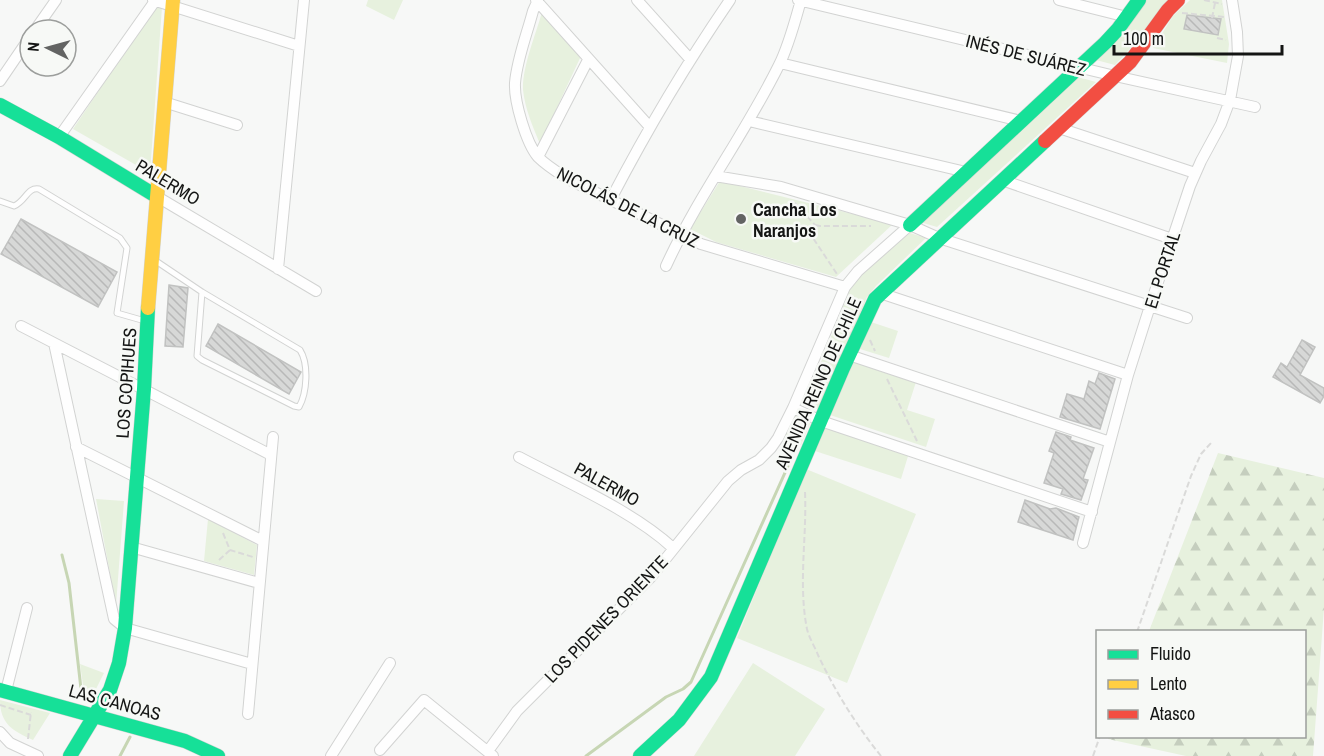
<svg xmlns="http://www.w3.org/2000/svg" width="1324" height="756" font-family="'Archivo Narrow',sans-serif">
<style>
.green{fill:#e7f1de}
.forest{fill:url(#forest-firs)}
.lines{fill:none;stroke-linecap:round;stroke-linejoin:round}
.stream{stroke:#c7d6b4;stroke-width:3}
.building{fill:url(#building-back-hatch);stroke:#c1c2c1;stroke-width:1.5}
.lane-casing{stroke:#d2d3d2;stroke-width:7}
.street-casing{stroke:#d2d3d2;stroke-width:12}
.fast-casing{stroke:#d2d3d2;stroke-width:15}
.slow-casing{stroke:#d2d3d2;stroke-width:15}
.jam-casing{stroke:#d2d3d2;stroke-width:15}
.path{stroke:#dadad9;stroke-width:2;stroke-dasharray:6 3;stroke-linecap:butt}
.lane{stroke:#fefefe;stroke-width:5}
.street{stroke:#fefefe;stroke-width:10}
.fast{stroke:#16e098;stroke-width:14}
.slow{stroke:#ffcf43;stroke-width:14}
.jam{stroke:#f24e42;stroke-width:14}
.poi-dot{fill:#636463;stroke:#f7f9f6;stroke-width:2}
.labels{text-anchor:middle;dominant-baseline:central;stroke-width:5;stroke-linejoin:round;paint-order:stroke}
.street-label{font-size:18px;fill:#141514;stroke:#f7f9f6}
.poi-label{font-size:18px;font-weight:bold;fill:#141514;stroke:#f7f9f6;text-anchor:start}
</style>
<defs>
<pattern id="forest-firs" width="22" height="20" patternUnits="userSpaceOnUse" patternTransform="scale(1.5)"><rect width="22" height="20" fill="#e7f1de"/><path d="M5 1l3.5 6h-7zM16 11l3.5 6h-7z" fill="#c5cebe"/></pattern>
<pattern id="building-back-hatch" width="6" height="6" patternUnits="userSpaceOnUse" patternTransform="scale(1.5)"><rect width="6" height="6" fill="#d7d8d7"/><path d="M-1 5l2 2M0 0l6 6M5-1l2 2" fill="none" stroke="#b8b8b8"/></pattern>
</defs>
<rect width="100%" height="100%" fill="#f7f8f7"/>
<path class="green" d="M368,0H403L394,20L366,6Z
M1145,0H1168L1140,38L1115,65L1096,60Z
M1190,0H1222L1229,44L1227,63L1153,48L1173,16Z
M155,7H162L150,173L73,129Z
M542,12L581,56L540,144C533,127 525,109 523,90C522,67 536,34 542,12Z
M1078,77L1096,82L937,227L920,222Z
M720,181L893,224L836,277L716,242L690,229Z
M910,233L926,238L876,286L867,297L820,410L804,405L850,289L857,277Z
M871,322L898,331L889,358L860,349Z
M853,361L916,382L907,410L935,419L926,447L830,415Z
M795,413L812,419L801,445L782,439Z
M825,425L909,453L901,479L815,451Z
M806,469L916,514L847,683L737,638Z
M96,499L124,501L116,605Z
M208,519L257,545L254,575L204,561Z
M753,663L825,709L795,756H694Z
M80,664L104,673L93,695L84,692Z
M0,700L50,713L33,740C13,731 0,724 0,700Z"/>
<path class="forest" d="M1218,453L1324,478V608L1313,756H1186L1108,739L1109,736H1304V632L1149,631Z"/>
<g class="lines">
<path class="stream" d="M62,555L69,583L81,689
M120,756L130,737
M586,756L666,697L683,689L691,682L788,466"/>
</g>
<path class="building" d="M1187,15L1221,19L1218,35L1184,29Z
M21,219L117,272L98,307L1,254Z
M169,285L188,288L183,347L165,346Z
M218,324L301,372L289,394L206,346Z
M1302,340L1315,347L1300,375L1324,388V396L1320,403L1273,377L1281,363L1287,367Z
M1099,373L1115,379L1100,429L1060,417L1067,394L1084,399L1089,381L1095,384Z
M1056,432L1071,437L1070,440L1094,448L1083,479L1088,480L1081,500L1061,494L1063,489L1044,483L1054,453L1049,451Z
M1025,500L1050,509L1056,508L1079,517L1073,540L1018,522Z"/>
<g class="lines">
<g class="lane-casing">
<path id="lane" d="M0,201L14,206C26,201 27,187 39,189L120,238L127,248L117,313L145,321
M153,259L202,292L300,350C309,364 307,393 299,407L294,406L202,360L197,356L202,292"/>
</g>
<g class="street-casing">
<path id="street" d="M153,0L299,46
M536,0L649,126
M538,0L533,11C527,34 517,59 515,83C514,101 526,143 538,157C547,166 557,172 568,179L701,244L845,287
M637,0L690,59
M798,0L1115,76L1255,107
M1059,0L1127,17
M35,30L56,0
M780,63L1021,121
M0,81L30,37
M164,102L237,125
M749,121L966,172
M1059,128L1195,173
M59,137L155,1
M538,157L588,60
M715,176L781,187L910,225L939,238L1187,318
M1002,180L1172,239
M156,196L316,291
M611,199C647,130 686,64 730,0
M666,266C698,196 745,134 779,65C789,45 795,21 801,0
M278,269L304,0
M880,293L1128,375
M21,326L271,455
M54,343L114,619L125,628L252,664
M849,355L1110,442
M793,408L821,421L1092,512
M76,447L263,541
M519,457C568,483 633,511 673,548
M1083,543L1128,375L1150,306L1190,186L1201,161L1221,124L1230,100L1238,56L1237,32L1232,0
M131,547L259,583
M6,691L27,608
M248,714L273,437
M0,732L10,743L38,756
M380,750L424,700L493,756
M488,751L517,711L651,577L728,481L741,470L759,460L771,448L778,438L793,408L845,287L858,271L910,225
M331,756L390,663"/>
</g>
<g class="fast-casing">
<path id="fast" d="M0,105L59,137L156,196
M910,225L1105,43L1118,29L1139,0
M0,690L185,741L218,756
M70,756L110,690L119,663L125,628L144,389L148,308
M640,756L679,720L711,677L843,368L875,299L1045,141"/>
</g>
<g class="slow-casing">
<path id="slow" d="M148,308L173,0"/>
</g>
<g class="jam-casing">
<path id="jam" d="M1045,141L1130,62L1168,10L1178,0"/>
</g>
<path class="path" d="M1204,0L1222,4
M1182,13L1225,17
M1212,18L1215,3
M1217,38L1226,40
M795,203L815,225L811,235L837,274
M815,225L820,226H871
M870,340L875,351
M887,379L917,441
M805,492C807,537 798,584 807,629C809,638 815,647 818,655C835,691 856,725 881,756
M223,533L230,550L253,557
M219,560L230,550
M1137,632L1191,476L1201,454L1211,443
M0,705L31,715
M28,739L31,712
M1093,756L1100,736"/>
<use href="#lane" class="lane"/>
<use href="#street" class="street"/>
<use href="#fast" class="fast"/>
<use href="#slow" class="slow"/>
<use href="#jam" class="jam"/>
</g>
<circle class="poi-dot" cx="741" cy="219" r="6"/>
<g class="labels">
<g class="street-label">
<text transform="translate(1026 55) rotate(14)">INÉS DE SUÁREZ</text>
<text transform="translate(168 182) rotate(31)">PALERMO</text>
<text transform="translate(628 207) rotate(27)">NICOLÁS DE LA CRUZ</text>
<text transform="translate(1162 270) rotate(-72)">EL PORTAL</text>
<text transform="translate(126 383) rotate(-86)">LOS COPIHUES</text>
<text transform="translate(818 383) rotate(-66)">AVENIDA REINO DE CHILE</text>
<text transform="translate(607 484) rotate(29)">PALERMO</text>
<text transform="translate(606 619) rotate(-46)">LOS PIDENES ORIENTE</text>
<text transform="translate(115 702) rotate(15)">LAS CANOAS</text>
</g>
<g class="poi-label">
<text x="753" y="209">Cancha Los<tspan x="753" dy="21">Naranjos</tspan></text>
</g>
</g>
<rect x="1096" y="630" width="210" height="108" fill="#f7f9f6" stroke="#9c9e9c" stroke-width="1.5"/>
<rect x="1108" y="650" width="30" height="9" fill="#16e098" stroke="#9c9e9c" stroke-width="1.5"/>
<text x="1150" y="660" font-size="18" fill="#141514">Fluido</text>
<rect x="1108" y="680" width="30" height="9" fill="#ffcf43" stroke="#9c9e9c" stroke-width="1.5"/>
<text x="1150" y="690" font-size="18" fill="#141514">Lento</text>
<rect x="1108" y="710" width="30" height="9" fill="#f24e42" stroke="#9c9e9c" stroke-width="1.5"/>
<text x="1150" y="720" font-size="18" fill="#141514">Atasco</text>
<g transform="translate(48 48) rotate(275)"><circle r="28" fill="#f7f9f6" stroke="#9c9e9c" stroke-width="1.5"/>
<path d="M0-4.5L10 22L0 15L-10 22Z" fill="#636463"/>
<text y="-9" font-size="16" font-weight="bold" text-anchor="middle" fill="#141514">N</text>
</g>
<path d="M1114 45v9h168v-9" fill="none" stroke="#141514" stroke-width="3"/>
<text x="1123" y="45" font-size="18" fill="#141514" stroke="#f7f9f6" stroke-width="4.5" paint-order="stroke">100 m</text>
</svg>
